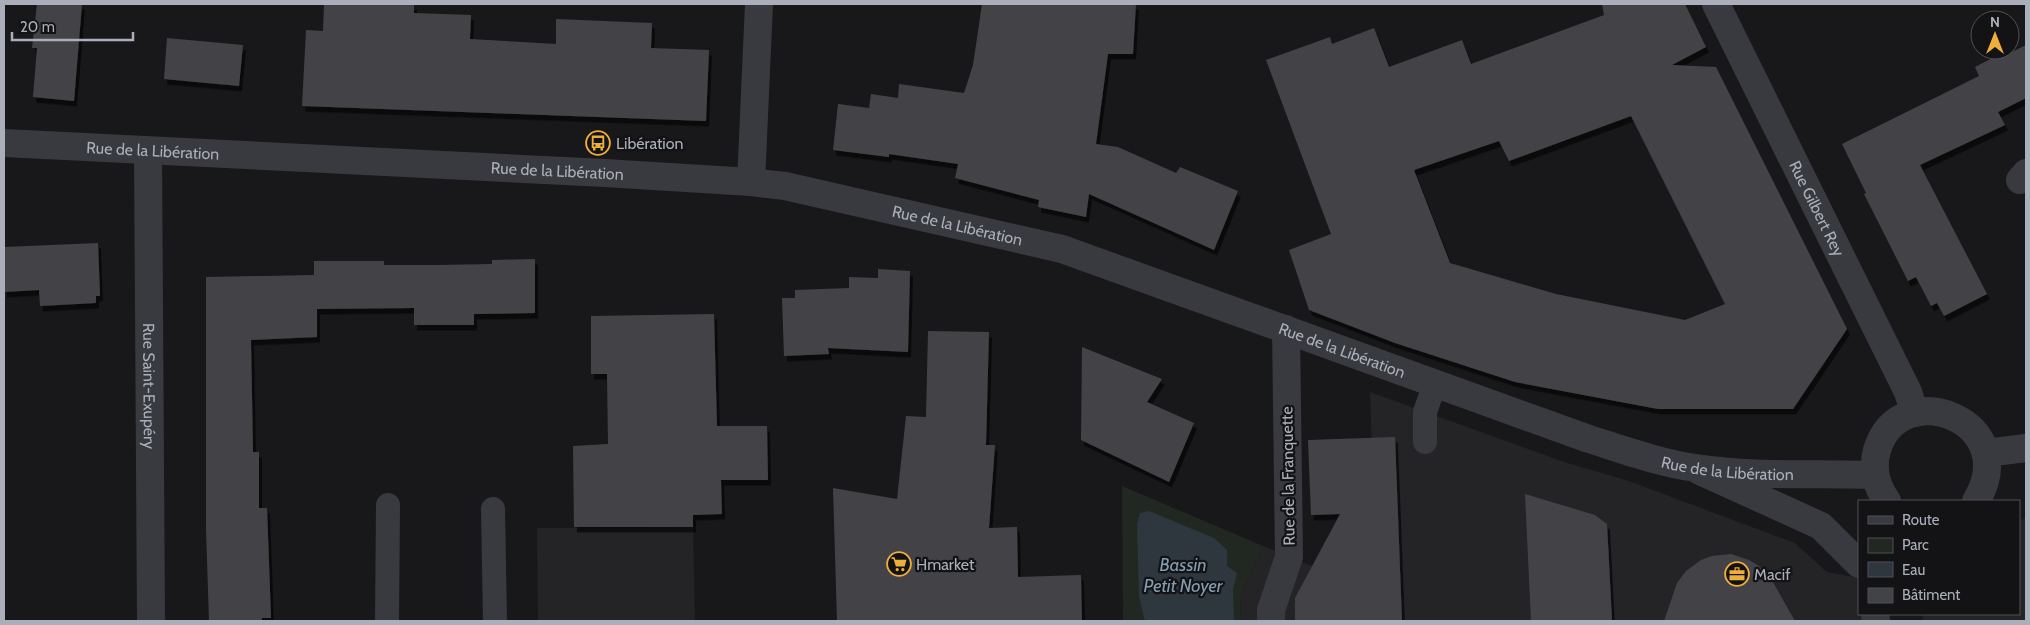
<svg xmlns="http://www.w3.org/2000/svg" width="2030" height="625" font-family="Cabin,sans-serif">
<style>
.built{fill:#242427}
.green{fill:#202821}
.water{fill:#2e373e}
.building{fill:#424347;fill-rule:evenodd;filter:url(#shadow)}
.lines{fill:none;stroke-linecap:round;stroke-linejoin:round}
.service{stroke:#393a3f;stroke-width:24}
.minor{stroke:#393a3f;stroke-width:28}
.tertiary{stroke:#393a3f;stroke-width:28}
.labels{text-anchor:middle;dominant-baseline:central;stroke-width:4.5;stroke-linejoin:round;paint-order:stroke}
.poi-label{font-size:16px;fill:#aaafb9;stroke:#131315;text-anchor:start}
.street-label{font-size:16px;fill:#aaafb9;stroke:#131315}
.water-label{font-size:18px;font-style:italic;fill:#839eb3;stroke:#131315}
</style>
<defs>
<filter id="shadow"><feDropShadow dx="3" dy="5.5" stdDeviation="0" flood-color="#0009"/></filter>
</defs>
<rect width="100%" height="100%" fill="#18181a"/>
<path class="built" d="M1370,392L1564,462L1629,481L1795,543L1827,572L1859,578V614H1875L1876,621H1241L1240,598L1263,546L1312,566H1376Z
M2026,518V621H1923L1922,614H2019V521Z
M693,527L695,621H538L537,528Z"/>
<path class="green" d="M1122,486L1263,546L1240,598L1241,621H1123Z"/>
<path class="water" d="M1149,511L1214,538L1227,550V566L1237,573L1233,590L1234,621H1145L1139,596L1137,524L1140,513Z"/>
<path class="building" d="M37,4H82L74,101L33,97L37,48H32Z
M324,4H414V13L471,15L470,39L556,44V19L652,23L651,48L709,50L706,121L302,106L306,30L323,31Z
M982,4H1136L1133,54H1108L1096,144L1118,147L1176,173L1180,167L1238,191L1214,250L1089,194L1086,217L1038,207L1039,200L955,178L958,164L889,154V157L833,150L838,104L869,108L871,94L898,98L899,84L964,93L973,65Z
M1602,4H1685L1706,47L1672,65L1716,67L1847,329L1793,409H1658L1515,382L1395,343L1309,310L1289,250L1331,234L1266,60L1330,37L1332,44L1374,28L1389,67L1462,40L1471,64L1604,15ZM1631,116L1725,304L1685,320L1556,294L1450,263L1414,170L1499,141L1509,161Z
M167,38L243,45L239,86L164,79Z
M2026,45V98L1998,112L2005,125L1920,165L1987,294L1944,316L1937,303L1931,306L1916,277L1908,281L1864,194L1866,193L1842,144L1979,76L1975,67L2008,50L2010,53Z
M98,243L100,296H96V303L40,306L39,290L4,292V247Z
M535,259V313L474,314V325H414V308L317,309V337L251,340L253,452H259V508H267L271,618H262V621H209L206,529V277L314,275V261H384V265H437L492,264V260Z
M878,269L910,271L908,352L828,348L829,354L784,356L782,298H795V290L849,288V277L878,278Z
M714,314L717,426H767L768,480H721L722,514L693,515V527H574L573,446L608,444L607,374H591V316Z
M928,331L989,332L986,445H995L989,528L1017,527L1018,577L1081,575L1082,621H837L833,488L897,499L906,416L926,417Z
M1082,347L1162,379L1147,402L1194,423L1169,482L1081,440Z
M1395,437L1402,621H1295V598L1340,514L1311,515L1308,440Z
M1525,494L1595,515L1607,524L1612,621H1531Z
M1731,554L1749,560L1759,566L1770,577L1795,621H1664L1677,583L1686,571L1701,560L1712,556Z"/>
<g class="lines">
<path class="service" d="M1425,442V412L1435,383
M493,509L495,621
M387,621L388,505"/>
<g class="minor">
<path id="s1" d="M1716,4L1908,392L1915,413"/>
<path id="s2" d="M148,151L151,621"/>
<path d="M2020,180L2026,173"/>
<path d="M751,182L759,4"/>
<path d="M1700,471L1821,526L1859,564"/>
<path d="M1875,614L1876,621"/>
<path d="M1271,621V610L1289,557L1286,329"/>
</g>
<g class="tertiary">
<path id="s3" d="M4,143L605,173L751,182L785,186L1062,249L1589,439C1624,450 1660,463 1696,468C1755,477 1815,473 1875,475"/>
<path d="M1986,453L2026,448"/>
<path d="M1887,501C1876,486 1872,468 1877,450C1901,373 2024,422 1976,501"/>
</g>
</g>
<defs>
<g id="bus-ring" transform="scale(1.25)"><circle r="9.5" fill="#131315" stroke="#eeae3c" stroke-width="1.5"/><path d="M-5-6H5V4H4V6H2V4H-2V6H-4V4H-5ZM-3.5-4V0h7V-4ZM-3.5 1.2v1.5H-2V1.2ZM2 1.2v1.5H3.5V1.2Z" fill="#eeae3c"/></g>
<g id="supermarket-ring" transform="scale(1.25)"><circle r="9.5" fill="#131315" stroke="#eeae3c" stroke-width="1.5"/><path d="M-6-5.5h2.5l.6 2H6L4.5 2H-2.5L-4.4-4H-6ZM-1.5 3.2a1.3 1.3 0 1 0 .1 0ZM3 3.2a1.3 1.3 0 1 0 .1 0Z" fill="#eeae3c"/></g>
<g id="office-ring" transform="scale(1.25)"><circle r="9.5" fill="#131315" stroke="#eeae3c" stroke-width="1.5"/><path d="M-6-3h4V-5.5h4V-3h4V5H-6ZM-1-4.5V-3h2v-1.5ZM-6 0V1H6V0Z" fill="#eeae3c"/></g>
</defs>
<g fill-rule="evenodd">
<use href="#bus-ring" x="598" y="143"/>
<use href="#supermarket-ring" x="899" y="564"/>
<use href="#office-ring" x="1737" y="574"/>
</g>
<g class="labels">
<g class="poi-label">
<text x="616" y="143">Libération</text>
<text x="916" y="564">Hmarket</text>
<text x="1754" y="574">Macif</text>
</g>
<g class="street-label">
<text stroke="none"><textPath href="#s3" startOffset="149">Rue de la Libération</textPath></text>
<text stroke="none"><textPath href="#s3" startOffset="554">Rue de la Libération</textPath></text>
<text stroke="none"><textPath href="#s1" startOffset="228">Rue Gilbert Rey</textPath></text>
<text stroke="none"><textPath href="#s3" startOffset="959">Rue de la Libération</textPath></text>
<text stroke="none"><textPath href="#s3" startOffset="1364">Rue de la Libération</textPath></text>
<text stroke="none"><textPath href="#s2" startOffset="235">Rue Saint-Exupéry</textPath></text>
<text stroke="none"><textPath href="#s3" startOffset="1769">Rue de la Libération</textPath></text>
<text transform="translate(1288 476) rotate(-91)">Rue de la Franquette</text>
</g>
<g class="water-label">
<text x="1183" y="565">Bassin<tspan x="1183" dy="21">Petit Noyer</tspan></text>
</g>
</g>
<rect width="2030" height="625" fill="none" stroke="#aaafb9" stroke-width="10"/>
<rect x="1858" y="500" width="162" height="115" fill="#131315" stroke="#4f5157"/>
<rect x="1868" y="516" width="25" height="8" fill="#393a3f" stroke="#4f5157"/>
<text x="1902" y="525" font-size="15" fill="#aaafb9">Route</text>
<rect x="1868" y="538" width="25" height="15" fill="#202821" stroke="#4f5157"/>
<text x="1902" y="550" font-size="15" fill="#aaafb9">Parc</text>
<rect x="1868" y="562" width="25" height="15" fill="#2e373e" stroke="#4f5157"/>
<text x="1902" y="575" font-size="15" fill="#aaafb9">Eau</text>
<rect x="1868" y="588" width="25" height="15" fill="#424347" stroke="#4f5157"/>
<text x="1902" y="600" font-size="15" fill="#aaafb9">Bâtiment</text>
<g transform="translate(1995 35)"><circle r="24" fill="#131315" stroke="#4f5157"/>
<path d="M0-4L9 19L0 12L-9 19Z" fill="#eeae3c"/>
<text y="-8" font-size="14" font-weight="bold" text-anchor="middle" fill="#aaafb9">N</text>
</g>
<path d="M12 32v8h121v-8" fill="none" stroke="#aaafb9" stroke-width="2.5"/>
<text x="20" y="32" font-size="15" fill="#aaafb9" stroke="#131315" stroke-width="4" paint-order="stroke">20 m</text>
</svg>
